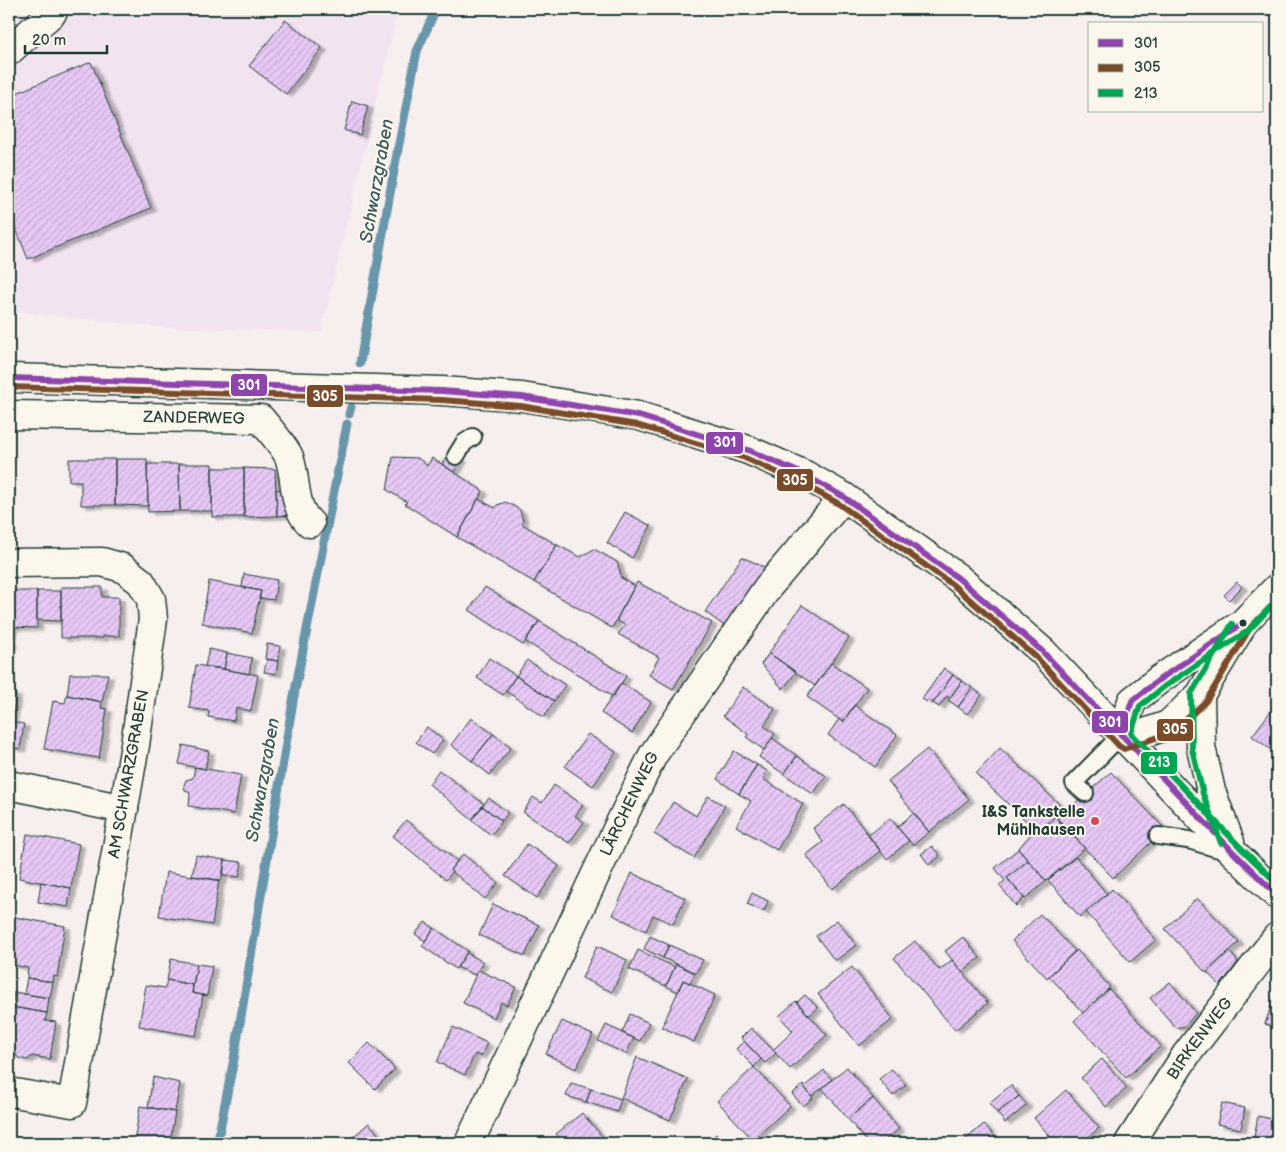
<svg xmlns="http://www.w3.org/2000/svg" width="1286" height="1152" font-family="'Balsamiq Sans',sans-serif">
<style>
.built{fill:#f2e3f0}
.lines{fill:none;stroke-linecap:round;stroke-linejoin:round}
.stream{stroke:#6896aa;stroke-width:9}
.building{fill:url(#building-hatch);stroke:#1f3d34;filter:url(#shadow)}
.service-casing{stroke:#1f3d34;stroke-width:20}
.minor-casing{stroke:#1f3d34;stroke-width:31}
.secondary-casing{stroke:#1f3d34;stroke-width:31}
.service{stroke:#fbf7ec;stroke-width:16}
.minor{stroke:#fbf7ec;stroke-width:28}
.secondary{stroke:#fbf7ec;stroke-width:28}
.bus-1-casing{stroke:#fbf7ec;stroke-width:10}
.bus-2-casing{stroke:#fbf7ec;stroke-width:10}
.bus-3-casing{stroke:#fbf7ec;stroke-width:10}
.bus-1{stroke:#8e44ad;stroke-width:6}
.bus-2{stroke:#7a4b2a;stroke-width:6}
.bus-3{stroke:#00a651;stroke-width:6}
.bus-dot{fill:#1f3d34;stroke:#fbf7ec;stroke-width:2}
.poi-dot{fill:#d1495b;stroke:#fbf7ec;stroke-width:2}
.labels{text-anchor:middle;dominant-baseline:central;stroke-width:4;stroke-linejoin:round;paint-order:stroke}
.street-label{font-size:16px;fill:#1f3d34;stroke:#fbf7ec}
.poi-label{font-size:16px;font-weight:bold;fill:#1f3d34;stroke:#fbf7ec;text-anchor:end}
.water-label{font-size:18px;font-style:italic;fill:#375b5b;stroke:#fbf7ec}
.line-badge{stroke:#fbf7ec;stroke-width:2}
.badge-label{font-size:14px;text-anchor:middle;font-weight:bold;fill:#fff}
</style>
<defs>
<pattern id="building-hatch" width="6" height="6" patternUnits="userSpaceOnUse" patternTransform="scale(1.25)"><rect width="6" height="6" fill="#e7c8f6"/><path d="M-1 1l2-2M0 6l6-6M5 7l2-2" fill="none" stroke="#c6add4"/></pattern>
<filter id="shadow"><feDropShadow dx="5.5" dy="3" stdDeviation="1" flood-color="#0004"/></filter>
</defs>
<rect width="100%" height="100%" fill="#f7eeee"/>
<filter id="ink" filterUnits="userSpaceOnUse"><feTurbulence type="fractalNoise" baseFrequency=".02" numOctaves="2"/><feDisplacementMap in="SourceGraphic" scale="10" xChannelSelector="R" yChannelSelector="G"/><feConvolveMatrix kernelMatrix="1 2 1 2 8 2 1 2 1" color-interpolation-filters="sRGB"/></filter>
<g filter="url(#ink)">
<path class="built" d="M9,9H398L321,332L158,327L9,311Z"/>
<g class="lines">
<path class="stream" d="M360,363L396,159L417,51L436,9
M349,414L351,407
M217,1143L234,1059L293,701L347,424"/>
</g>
<path class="building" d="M285,20L322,48L286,94L249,66Z
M91,62L151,208L28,259L9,211V96Z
M352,101L368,106L360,135L344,130Z
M449,452L462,459L454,472L442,464Z
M393,457L418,458L427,466L432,458L483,491L457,537L405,504L407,502L387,490Z
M69,459H115V505H81V481H69Z
M115,459H147L148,506L115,505Z
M147,464H179L180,511L148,512Z
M179,464H212V511H180Z
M212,468H244V517H212Z
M244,468L275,469L277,516L244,517Z
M289,489L290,515L277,516L276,490Z
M478,499L495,508L497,505L506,502L520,510L523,521L522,524L557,545L534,582L457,537Z
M625,512L651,526L632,558L607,543Z
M557,545L580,557L594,549L617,562L621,575L620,577L635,586L612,628L534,582Z
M742,557L766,568L726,627L705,612Z
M244,574L277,580L274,600L259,598L261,591L242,587Z
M209,581L261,591L252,633L202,623Z
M637,582L712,623L673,689L649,675L659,657L618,634L625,625L616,620Z
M1237,582L1242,587L1229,600L1224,595Z
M9,586H12L11,647H9Z
M61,587H102V597H119V636H103V638H61Z
M485,587L539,621L523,645L469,610Z
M12,591H37V628L11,627Z
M37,591H61V621L37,620Z
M802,605L849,638L815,686L769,653Z
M539,621L626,676L613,697L525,641Z
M267,644L280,646L278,661L265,659Z
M209,649L227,653L224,669L205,666Z
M227,653L252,658L249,674L224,669Z
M769,653L796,672L783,689L761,664Z
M489,658L516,676L503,695L477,678Z
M267,659L278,661L276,674L264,672Z
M527,660L565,685L554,701L516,676Z
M831,663L867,688L843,722L807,697Z
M196,665L258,675L251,711L236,708L234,721L208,717L209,711L189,708Z
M944,668L953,675L933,703L929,700L927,702L922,699Z
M70,674H108L102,702L67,695Z
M953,675L962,681L950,698L947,696L939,707L933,703Z
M516,676L554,701L544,717L506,691Z
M962,681L972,688L958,707L948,700Z
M621,683L651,702L632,733L601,713Z
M743,687L775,709L764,726L775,734L764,750L746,737L748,734L723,716Z
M972,688L982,695L967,714L958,707Z
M9,693L16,694L9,737Z
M67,695L102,702L101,708L107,709L99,758L44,749L53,701L65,703Z
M854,705L897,735L875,767L828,735L839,719L843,722Z
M1273,708L1277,712V754L1252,736Z
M471,718L493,734L472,761L451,745Z
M11,722L24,724L20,749L9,747Z
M427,727L443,740L432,754L416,742Z
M493,734L511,747L490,775L472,761Z
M588,734L616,752L593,786L565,767Z
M772,738L797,756L784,774L759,757Z
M183,745L209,751L205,769L179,764Z
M1000,748L1063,808L1039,833L976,774Z
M927,749L969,799L929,832L888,781Z
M734,751L757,765L739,794L717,779Z
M797,756L826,776L813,794L784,774Z
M757,765L767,771L763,779L803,804L777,850L736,826L751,801L739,794Z
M195,767L241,775L234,814L189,806L190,793L185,790L184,785L186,780L193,778Z
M439,770L484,804L472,820L429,784Z
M1111,772L1165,829L1113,878L1057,819Z
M554,785L583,805L575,816L584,822L569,843L523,812L533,797L542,803Z
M708,796L725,806L694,858L654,834L673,802L696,816Z
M489,798L508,813L502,821L482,806Z
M844,804L881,851L832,889L806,855L823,842L813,828Z
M482,806L502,821L491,835L472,820Z
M914,813L929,832L913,845L897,827Z
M1055,816L1085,848L1046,881L1018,849L1035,829L1039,833Z
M890,818L909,841L887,859L868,836Z
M406,820L457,861L450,870L452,872L446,880L393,836Z
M27,834L79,844L71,888L19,878Z
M527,844L559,866L537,898L505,876Z
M932,846L940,856L929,865L921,854Z
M1018,849L1028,860L1007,878L1024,898L1016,906L999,885L1005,881L995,868Z
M463,854L498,883L485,899L450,870Z
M196,855L225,860L221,881L192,876Z
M1076,857L1107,894L1080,917L1048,880Z
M225,860L242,862L239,877L223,875Z
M1028,860L1046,881L1025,899L1007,878Z
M166,872L219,880L212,925L159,916Z
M632,873L685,898L673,924L653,915L646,931L613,915Z
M41,882L71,888L68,907L38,902Z
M1112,889L1156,940L1130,962L1086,912Z
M752,893L768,901L764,911L747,904Z
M1197,898L1239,942L1206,973L1165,929Z
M493,904L539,925L525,956L479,935Z
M1040,914L1075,951L1047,978L1012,941Z
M9,916L65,926L57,977L54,976L53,982L27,978L28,968L9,964Z
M837,920L856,945L835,961L816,936Z
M425,922L434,928L425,941L415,934Z
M434,928L468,951L456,969L422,946Z
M650,936L669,945L663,958L644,949Z
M963,937L980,958L962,972L945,951Z
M915,941L939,970L952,960L988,1003L955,1030L894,958Z
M669,945L703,960L696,973L663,958Z
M597,946L627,960L612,992L582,978Z
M638,950L675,967L666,986L629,969Z
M1077,950L1110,987L1083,1013L1049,976Z
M1229,951L1238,962L1220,986L1207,972Z
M467,953L483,962L475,975L457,967Z
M171,959L197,964L193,985L167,980Z
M197,964L212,966L207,996L192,993Z
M676,964L695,973L690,983L683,980L678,992L666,986Z
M852,967L893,1019L859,1046L818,994Z
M478,970L516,987L507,1005L501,1002L494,1018L463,1003Z
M27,978L53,982L50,998L24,994Z
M167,980L193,985L192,993L203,995L196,1036L139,1026L146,985L165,988Z
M683,980L715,995L694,1042L662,1027Z
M1170,982L1196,1013L1185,1026L1176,1028L1150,998Z
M1277,988V1028L1265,1024Z
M1109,989L1161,1046L1126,1078L1074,1021Z
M14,992L49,998L47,1013L12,1007Z
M805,995L818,1008L809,1016L797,1002Z
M9,999L13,1000L12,1007L47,1013L45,1021L56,1022L50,1059L32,1056L27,1060L18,1058L15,1053L9,1052Z
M796,1001L827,1035L790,1069L773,1050L793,1031L779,1016Z
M630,1014L649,1023L640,1041L622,1033Z
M562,1021L593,1035L576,1069L546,1054Z
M606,1025L634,1038L626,1054L598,1041Z
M453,1027L487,1043L481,1056L475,1054L465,1075L437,1062Z
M751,1028L776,1053L765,1063L741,1038Z
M744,1041L761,1059L754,1067L736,1049Z
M369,1043L395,1069L375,1089L349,1063Z
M637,1057L688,1079L670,1120L621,1098Z
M1102,1059L1127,1088L1106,1107L1081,1078Z
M754,1067L790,1106L753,1140L717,1101Z
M847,1067L873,1098L848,1119L822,1088Z
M892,1069L906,1085L893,1096L879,1079Z
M824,1070L832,1080L812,1096L804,1087Z
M153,1077L180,1083L175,1112L148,1107Z
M571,1083L591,1089L586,1102L566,1096Z
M803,1085L813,1098L803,1106L792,1094Z
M1011,1085L1019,1096L997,1113L989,1103Z
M591,1089L621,1099L617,1112L586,1102Z
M1066,1090L1099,1128L1081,1143H1056L1034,1118Z
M1019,1096L1027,1105L1005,1123L997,1113Z
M873,1098L899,1129L882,1143H868L848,1119Z
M1222,1103L1245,1108L1241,1129L1217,1124Z
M140,1106L175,1112L170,1143H134Z
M582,1113L608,1143H564L556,1134Z
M1258,1116L1277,1120V1143H1253Z
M369,1123L385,1143H348L347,1142Z
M984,1124L1000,1143H961Z
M716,1134L723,1143H705Z"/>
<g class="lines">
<g class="service-casing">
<path id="service" d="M456,456L464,443L473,437
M1085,793L1074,783L1121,735
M1158,836L1188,840L1229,852"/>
</g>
<g class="minor-casing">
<g id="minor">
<path d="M9,51L52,13L54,9"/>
<path id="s1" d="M9,415L261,419C268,428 285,447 289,457C297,478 292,507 310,523"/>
<path d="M9,563L102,562L123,568L141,582L151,599L153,619L135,745L72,1103L9,1092"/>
<path d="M9,785L124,809"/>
<path id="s2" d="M469,1143L619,825L653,755L768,587L844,497"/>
<path id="s3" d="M1129,1143L1186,1055L1277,937"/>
</g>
</g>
<g class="secondary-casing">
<path id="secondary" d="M9,378L442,391L522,397L639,416L748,450L805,475L844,497L958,578L1042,651L1234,853L1277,895
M1200,695L1201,747L1211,791L1230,842
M1121,735L1132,701L1160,679L1243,623L1277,588
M1125,740L1168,725L1200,695L1240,629"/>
</g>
<use href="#service" class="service"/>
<use href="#minor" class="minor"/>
<use href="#secondary" class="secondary"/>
<g class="bus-1-casing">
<path id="bus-1" d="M9,378L442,391L522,397L639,416L748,450L805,475L844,497L958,578L1042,651L1234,853L1277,895
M1121,735L1132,701L1160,679L1243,623"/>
</g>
<g class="bus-2-casing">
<path id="bus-2" d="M9,387L442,400L521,406L637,425L745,458L801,483L839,504L953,585L1036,657L1119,746L1124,749L1173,732L1206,701L1250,628L1277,600"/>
</g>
<g class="bus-3-casing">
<path id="bus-3" d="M1277,600L1249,630L1165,686L1140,706L1131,733L1240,847L1277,883
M1221,843L1203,794L1192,749L1191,694L1232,624"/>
</g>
<use href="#bus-1" class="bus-1"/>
<use href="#bus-2" class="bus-2"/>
<use href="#bus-3" class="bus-3"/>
</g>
</g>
<circle class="bus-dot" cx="1243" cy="623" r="4.5"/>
<circle class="poi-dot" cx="1095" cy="821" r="5"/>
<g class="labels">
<g class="street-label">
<text stroke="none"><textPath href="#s1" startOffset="185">ZANDERWEG</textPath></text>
<text transform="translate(129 774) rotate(-80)">AM SCHWARZGRABEN</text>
<text stroke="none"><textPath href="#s2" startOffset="375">LÄRCHENWEG</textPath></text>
<text stroke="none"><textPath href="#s3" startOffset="126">BIRKENWEG</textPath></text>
</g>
<g class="poi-label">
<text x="1085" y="812">I&amp;S Tankstelle<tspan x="1085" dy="18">Mühlhausen</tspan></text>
</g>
<g class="water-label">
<text transform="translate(377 181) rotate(-80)">Schwarzgraben</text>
<text transform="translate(263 780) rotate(-80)">Schwarzgraben</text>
</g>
</g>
<g class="line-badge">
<rect x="230" y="373" width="38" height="24" rx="5" fill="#8e44ad"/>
<rect x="306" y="384" width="38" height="24" rx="5" fill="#7a4b2a"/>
<rect x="705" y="431" width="39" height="24" rx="5" fill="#8e44ad"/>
<rect x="776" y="468" width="38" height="24" rx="5" fill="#7a4b2a"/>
<rect x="1091" y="710" width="38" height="24" rx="5" fill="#8e44ad"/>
<rect x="1156" y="718" width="38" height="24" rx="5" fill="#7a4b2a"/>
<rect x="1140" y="751" width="38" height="24" rx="5" fill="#00a651"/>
</g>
<g class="badge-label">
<text x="249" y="390">301</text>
<text x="325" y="401">305</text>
<text x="725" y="447">301</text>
<text x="795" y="485">305</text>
<text x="1110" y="727">301</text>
<text x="1175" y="734">305</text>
<text x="1159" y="767">213</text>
</g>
<rect width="1286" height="1152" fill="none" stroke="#fbf7ec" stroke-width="30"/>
<rect x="15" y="15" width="1256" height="1122" fill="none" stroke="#1f3d34" stroke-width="2" filter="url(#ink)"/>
<rect x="1088" y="22" width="175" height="90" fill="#fbf7ec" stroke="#a3ada2"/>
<rect x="1098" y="39" width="25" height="8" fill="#8e44ad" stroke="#a3ada2"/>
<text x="1134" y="48" font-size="15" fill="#1f3d34">301</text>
<rect x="1098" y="64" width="25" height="8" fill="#7a4b2a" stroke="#a3ada2"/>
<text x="1134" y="72" font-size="15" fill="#1f3d34">305</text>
<rect x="1098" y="89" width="25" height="8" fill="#00a651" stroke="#a3ada2"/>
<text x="1134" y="98" font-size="15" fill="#1f3d34">213</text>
<path d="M25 45v8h82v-8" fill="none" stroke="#1f3d34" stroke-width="2.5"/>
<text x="32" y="45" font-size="15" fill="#1f3d34" stroke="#fbf7ec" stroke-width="4" paint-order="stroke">20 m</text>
</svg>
